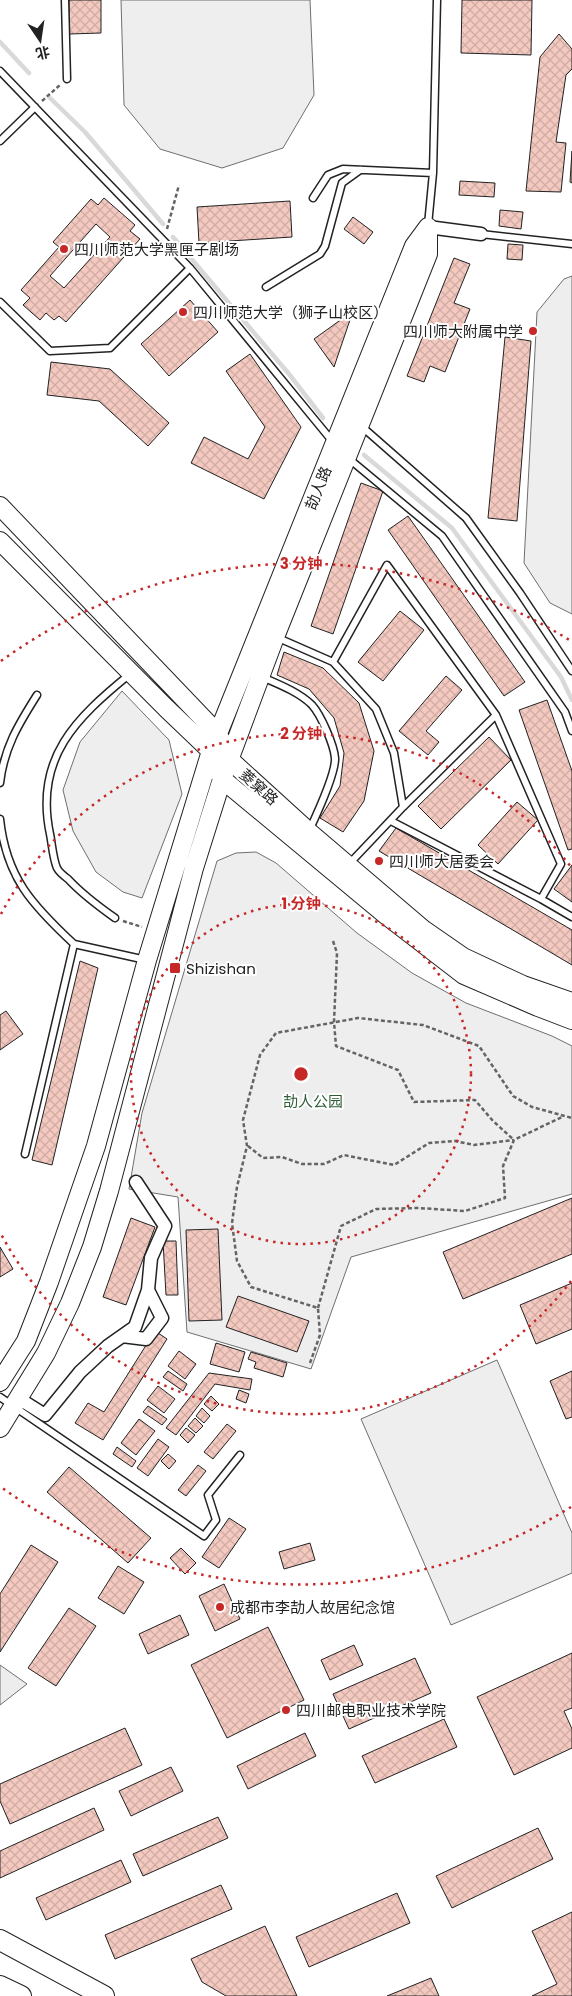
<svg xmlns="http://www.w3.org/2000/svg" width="572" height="1996" font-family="Poppins,'Noto Sans SC',sans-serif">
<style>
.green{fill:#eee;stroke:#6f6f6f}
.parking{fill:#ededed;stroke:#6f6f6f}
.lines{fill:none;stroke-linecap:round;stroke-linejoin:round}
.stream{stroke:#d9d9d9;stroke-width:4.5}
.building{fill:url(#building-cross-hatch);stroke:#222;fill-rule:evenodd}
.lane-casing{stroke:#222;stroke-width:9}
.street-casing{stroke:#222;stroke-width:15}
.secondary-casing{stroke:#222;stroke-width:20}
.primary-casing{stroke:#222;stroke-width:22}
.path{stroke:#646464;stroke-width:2.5;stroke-dasharray:4 2.5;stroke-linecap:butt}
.lane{stroke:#fff;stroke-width:6}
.street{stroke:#fff;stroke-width:12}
.secondary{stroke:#fff;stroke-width:18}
.primary{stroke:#fff;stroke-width:20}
.ring{fill:none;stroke:#c62828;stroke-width:2.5;stroke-dasharray:2.5 5}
.poi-dot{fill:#c62828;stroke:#fff;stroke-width:2}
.labels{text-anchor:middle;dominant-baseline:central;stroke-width:4;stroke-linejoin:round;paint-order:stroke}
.poi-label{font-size:15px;fill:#222;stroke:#fff;text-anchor:start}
.street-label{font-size:15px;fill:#222;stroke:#fff}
.park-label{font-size:15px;fill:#2f5e38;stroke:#fff}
.centre{fill:#c62828;stroke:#fff;stroke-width:2.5}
.ring-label{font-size:15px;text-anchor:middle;font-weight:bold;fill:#c62828;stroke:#fff;stroke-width:4;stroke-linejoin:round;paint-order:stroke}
</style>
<defs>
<pattern id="building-cross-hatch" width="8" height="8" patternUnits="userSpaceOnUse" patternTransform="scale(1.25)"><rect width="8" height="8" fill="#f3c9c0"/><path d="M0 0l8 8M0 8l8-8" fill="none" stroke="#d0aca5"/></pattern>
</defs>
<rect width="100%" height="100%" fill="#fff"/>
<path class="green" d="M121,0H310L314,95L283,148L222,168L160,149L124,105Z
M572,276V614L550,603L524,563L537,312L564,279Z
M122,691L169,740L182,794L142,898L123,892L96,872L73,831L63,790L80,742Z
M256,852L276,863L357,933L412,973L466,1003L552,1036L572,1046V1194L351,1257L311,1369L187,1332L178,1197L129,1189L142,1113L217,861L236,853Z
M497,1360L572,1533V1573L451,1625L361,1419Z"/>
<path class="parking" d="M0,1665L27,1684L0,1705Z"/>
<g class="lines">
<path class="stream" d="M0,42L29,73
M50,98L85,132L163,224
M173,237L289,374L323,418
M364,455L452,528L561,677L572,700"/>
</g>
<path class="building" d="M69,0H101V33L69,34Z
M462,0H532L531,55L461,53Z
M559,34L572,49V69L566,75L556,142L566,143L561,192L526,191L540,57Z
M572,151V183L570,182Z
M460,181L495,183L494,197L459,195Z
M104,198L135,225L130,231L140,239L66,322L59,316L54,320L46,313L40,320L23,305L30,298L21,290L59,247L53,242L91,199L98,205ZM96,224L110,237L64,288L50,276Z
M290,201L292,237L199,243L197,207Z
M500,210L523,212L521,229L499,226Z
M353,217L373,232L364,244L344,229Z
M508,244L523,245L522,260L507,259Z
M454,258L470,264L454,303L470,309L445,372L430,366L424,382L407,376Z
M190,300L218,332L169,376L141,344Z
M353,311L334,367L314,339Z
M505,337L531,341L517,521L488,518Z
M250,354L301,427L264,499L191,463L204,437L248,459L265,427L226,371Z
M51,362L110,369L169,423L148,446L99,401L47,395Z
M361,483L383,491L333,634L311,626Z
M408,516L525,682L504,696L388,530Z
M400,611L424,630L383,681L358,662Z
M284,652L323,668L359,703L374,751L364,801L343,832L320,818L340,786L344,753L334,718L309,689L277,675Z
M446,676L462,690L426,731L439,742L428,755L399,731Z
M547,700L572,771V849L568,850L519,710Z
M489,737L511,760L441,829L418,806Z
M517,802L538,820L498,864L478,845Z
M396,828L572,930V965L379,851Z
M572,865V902L554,889Z
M80,961L98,968L52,1165L32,1160Z
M6,1011L23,1034L0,1050V1015Z
M572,1198V1254L463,1299L443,1252Z
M131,1218L155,1227L126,1305L103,1297Z
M218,1229L222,1320L189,1321L186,1230Z
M163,1241H176L178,1295H166Z
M0,1247L13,1269L0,1277Z
M572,1283V1329L536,1344L520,1305Z
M238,1296L309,1321L297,1352L226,1327Z
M155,1331L167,1339L103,1440L75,1423L88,1403L104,1412Z
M216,1343L245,1352L239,1372L210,1364Z
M179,1351L196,1364L185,1379L168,1366Z
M251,1352L287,1363L283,1377L254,1368L256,1362L248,1359Z
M168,1371L187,1384L183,1391L163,1377Z
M572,1371V1417L566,1419L550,1381Z
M209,1373L252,1379L250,1390L215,1384L176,1435L166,1428Z
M158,1386L175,1399L164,1413L147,1400Z
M239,1390L249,1394L246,1403L236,1399Z
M211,1396L219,1404L212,1411L204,1404Z
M148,1406L167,1419L162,1425L143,1412Z
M202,1408L210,1416L204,1423L196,1416Z
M195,1418L203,1426L196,1433L188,1426Z
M139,1419L155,1431L136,1455L121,1443Z
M227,1424L236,1431L213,1459L204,1452Z
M186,1428L195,1435L188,1443L180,1435Z
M158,1439L169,1447L148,1476L137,1468Z
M117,1447L136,1461L132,1467L113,1454Z
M168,1454L176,1461L169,1469L161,1461Z
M198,1465L206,1471L186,1496L178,1490Z
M69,1467L151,1538L128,1563L47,1492Z
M229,1518L246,1529L219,1568L202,1557Z
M310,1543L315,1560L284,1569L279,1552Z
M31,1545L58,1562L0,1652V1594Z
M181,1548L196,1563L185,1574L170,1558Z
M118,1566L144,1582L124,1614L98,1598Z
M224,1584L240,1619L215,1631L199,1596Z
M69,1608L96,1626L56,1686L28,1668Z
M180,1615L189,1635L148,1654L139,1634Z
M268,1627L304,1700L227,1738L191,1665Z
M354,1645L363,1665L330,1680L321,1660Z
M572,1653V1708L564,1711L572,1729V1748L514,1775L477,1697Z
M415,1658L431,1693L349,1729L333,1694Z
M444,1719L457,1747L375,1783L362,1756Z
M125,1728L142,1765L10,1824L0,1801V1784Z
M305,1733L316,1756L248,1789L237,1766Z
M171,1767L183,1791L131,1816L119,1791Z
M94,1808L104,1830L0,1878V1851Z
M218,1817L228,1838L143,1876L133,1854Z
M538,1828L553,1859L452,1908L436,1876Z
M121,1860L131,1882L46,1920L36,1898Z
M221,1885L232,1909L115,1959L105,1935Z
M397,1893L410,1923L309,1967L296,1937Z
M572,1912V1996H532L557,1984L532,1931Z
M265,1926L297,1996H226L202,1982L191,1959Z
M431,1978L439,1996H387Z"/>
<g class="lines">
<g class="lane-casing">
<path id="lane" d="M65,0L67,79
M0,71L190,268L333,442
M0,141L35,107
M313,198L328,175L343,169L433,173
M428,225L433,173L437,0
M481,234L572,244
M266,287L320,254L325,246L342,183L360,170
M0,302L50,351L110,348L190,268
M360,425L466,518L520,593L572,671
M348,458L442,536L565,712L572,731
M276,637L333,662L376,709L394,753L403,807
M333,662L387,565L496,715L561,864L541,899
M262,677C278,684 299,692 312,705C321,715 334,745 335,758C336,773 316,816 309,831
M0,783C4,748 18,725 37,695
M0,819C6,877 32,905 74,944
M391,821L541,899L572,917
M349,864L403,807L496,715
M115,918C98,906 82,894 68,879C64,876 59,872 57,868C53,859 52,844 50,834C34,758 76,718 130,674
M25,1154L74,944L146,960
M0,1397L204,1536L216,1520L208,1495L240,1455"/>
</g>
<g class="street-casing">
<path id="street" d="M428,227L481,234
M122,1336L146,1339L162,1318L148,1290
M18,1398L45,1415L80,1372L108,1346L135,1327L148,1290L151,1258L165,1226L136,1182"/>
</g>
<g class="secondary-casing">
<path id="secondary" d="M0,506L218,734L230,760L309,832L424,930L463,957L523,985L572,1002
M0,541L166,708L211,751L222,779L386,915L464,975L538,1007L572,1020
M0,1382L26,1341L49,1282L96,1146L147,960L211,751L414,246L428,227
M0,1428L46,1353L70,1303L92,1247L109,1191L194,868L222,779L275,637L428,254V227"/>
</g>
<g class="primary-casing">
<path id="primary" d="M0,1940L104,1996
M0,1986L21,1996"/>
</g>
<path class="path" d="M42,101L60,85
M167,229L179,185
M123,921L142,927
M333,941L337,953L334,1022L336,1046L398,1070L414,1102L475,1100L493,1121L514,1140
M248,1146L263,1158L282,1157L302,1164H324L344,1155L394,1165L429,1143L455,1141L474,1145L514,1140
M318,1308L341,1226L376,1209L418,1208L465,1211L505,1198L503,1166L514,1140L564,1116
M310,1363L320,1335L318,1308L251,1287L237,1261L232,1223L237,1187L247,1146L243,1120L260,1055L276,1033L358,1018L423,1025L479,1046L513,1096L532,1107L572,1118"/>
<use href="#lane" class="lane"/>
<use href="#street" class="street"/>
<use href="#secondary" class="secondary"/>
<use href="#primary" class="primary"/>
</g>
<g class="ring">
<circle cx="301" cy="1074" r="170"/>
<path d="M571 1281A340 340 0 0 1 1 1234M1 914A340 340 0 0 1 571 867"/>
<path d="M571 1507A510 510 0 0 1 1 1487M1 661A510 510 0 0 1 571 641"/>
</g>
<g class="poi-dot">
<circle cx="64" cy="249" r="5"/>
<circle cx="183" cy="312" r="5"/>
<circle cx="533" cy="331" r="5"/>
<circle cx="379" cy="861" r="5"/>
<rect x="169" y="962" width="12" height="12" rx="2.5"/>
<circle cx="220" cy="1607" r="5"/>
<circle cx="286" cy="1710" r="5"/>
</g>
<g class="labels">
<g class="poi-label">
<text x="74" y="249">四川师范大学黑匣子剧场</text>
<text x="193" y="312">四川师范大学（狮子山校区）</text>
<text x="523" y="331" text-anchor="end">四川师大附属中学</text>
<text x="389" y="861">四川师大居委会</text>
<text x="186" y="968">Shizishan</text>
<text x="230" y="1607">成都市李劼人故居纪念馆</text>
<text x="296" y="1710">四川邮电职业技术学院</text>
</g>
<g class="street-label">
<text transform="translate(318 488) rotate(-68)">劼人路</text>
<text transform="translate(259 787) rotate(42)">菱窠路</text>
</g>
<g class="park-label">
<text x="313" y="1101">劼人公园</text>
</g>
</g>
<circle cx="301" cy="1074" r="8" class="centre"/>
<g class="ring-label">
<text x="301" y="569">3 分钟</text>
<text x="301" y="739">2 分钟</text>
<text x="301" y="909">1 分钟</text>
</g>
<g transform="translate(40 40) rotate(167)" stroke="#ffffff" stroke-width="4" paint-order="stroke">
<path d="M0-4L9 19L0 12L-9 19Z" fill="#222222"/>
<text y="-8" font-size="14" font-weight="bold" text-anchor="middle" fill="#222222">北</text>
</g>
</svg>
